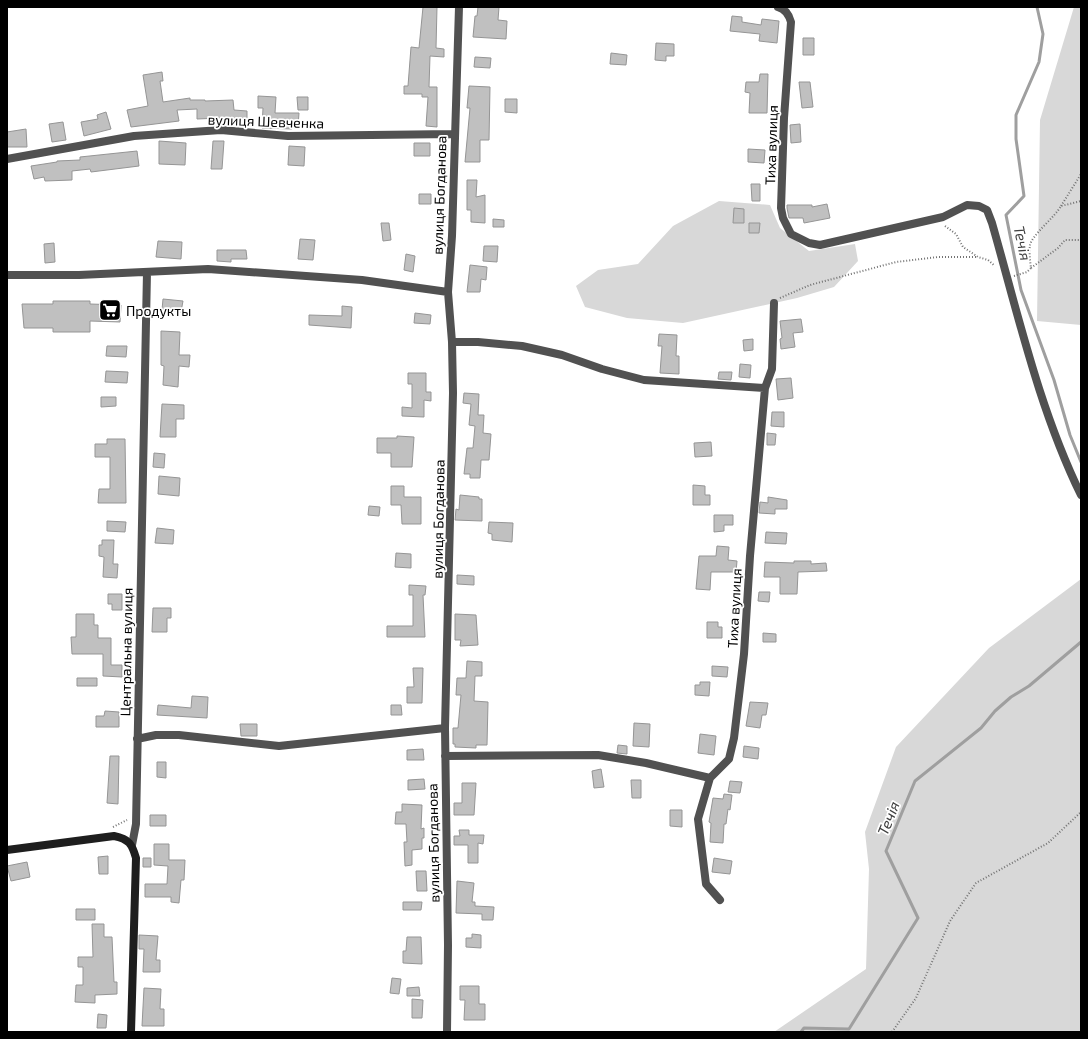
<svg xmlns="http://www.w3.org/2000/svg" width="1088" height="1039" font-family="'Exo 2',sans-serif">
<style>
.green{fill:#d8d8d8}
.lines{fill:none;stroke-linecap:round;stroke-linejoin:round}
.stream{stroke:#9f9f9f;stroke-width:3}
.building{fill:#c0c0c0;stroke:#959595}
.path{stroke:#737373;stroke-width:2;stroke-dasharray:1 2;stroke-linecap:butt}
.street{stroke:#515151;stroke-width:8}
.secondary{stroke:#1e1e1e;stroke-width:8}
.labels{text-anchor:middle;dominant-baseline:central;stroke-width:3.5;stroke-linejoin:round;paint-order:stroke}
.street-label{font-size:14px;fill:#000;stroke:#fff}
.poi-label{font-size:14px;fill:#000;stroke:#fff;text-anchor:start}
.water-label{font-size:15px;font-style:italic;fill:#404040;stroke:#fff}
</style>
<rect width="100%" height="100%" fill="#fff"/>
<path class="green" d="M1074,7H1081V325L1037,321L1040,120Z
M719,201L770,205L780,228L809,251L855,244L858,261L834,287L797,298L683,323L627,318L585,307L576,286L598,270L638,264L673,226Z
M1081,579V1032H774L866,969L869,869L865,832L896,747L989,648Z"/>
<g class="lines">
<path class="stream" d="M1037,7L1043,34L1039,62L1016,115V139L1024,196L1006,215L1021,290L1054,380L1070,435L1081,462
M801,1032L804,1028L849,1029L918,918L886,851L915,781L981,728L995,711L1011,697L1029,686L1081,642"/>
</g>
<path class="building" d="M423,7H437L436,48L444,49V57L430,56L429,87H437V127L426,126L428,97H422V94H404V86H408L411,47L419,48Z
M478,7H499L498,20L507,21L506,39L473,37L475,16H477Z
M732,16L742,17V22L761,25L762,19L779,21L777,43L759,41L760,34L730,31Z
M803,38H814V55H803Z
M656,43L674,44V56H666V61L655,60Z
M611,53L627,55L626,65L610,64Z
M475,57L491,58L490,68L474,67Z
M162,72L163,81H160L163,102L190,98V100H205V101L233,100L234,110L247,111V125H238V120H220V118L197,119V109L177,110L179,121L131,127L127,110L148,106L143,75Z
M760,74H768L767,113H749L750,93L745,92L746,82H759Z
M799,82H810L813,107L802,108Z
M469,86L490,87L489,140H480V162H465L470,108H467Z
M258,96L276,97L275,113H299L298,126H292V129L262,128L263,108H258Z
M297,97H308V110H298Z
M505,99H517V113L505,112Z
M106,112L111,129L84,136L81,122L98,119L97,115Z
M63,122L66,140L52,142L49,124Z
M800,124L801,142L791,143L790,125Z
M26,129L27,147H7V132Z
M159,141L186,143L185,165L159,164Z
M213,141H224L222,169H211Z
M414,143H430V156H414Z
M289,146L305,147L304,166L288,165Z
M748,149L765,150L764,163L748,162Z
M137,151L139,166L91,172L90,169L72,171V180L45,181L44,177L34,179L31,166L57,162V161L80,160V157Z
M467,180H477L476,197L485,195V223L471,222V210H467Z
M751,184H760V201H752Z
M419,194H431V204H419Z
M827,204L830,218L804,223L803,218H789L787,208V205H812V207Z
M734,208L744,209V223H733Z
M493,219L504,220V227H493Z
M381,223H389L391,240L383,241Z
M749,223H760L759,233H749Z
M300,239L315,240L313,260L298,259Z
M158,241L182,242L181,259L156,257Z
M54,243L55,262L45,263L44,244Z
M484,246H498L497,262L483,261Z
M217,250H246L247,259H231V262L217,261Z
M406,254L415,256L413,272L404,270Z
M470,265L487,267L486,280L481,279L480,292H467Z
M163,299L183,301L181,312L162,310Z
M53,301H90V304L121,305L120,322L90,321V332H53V328H24L22,304H53Z
M342,306L352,307L351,328L309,325V315L342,316Z
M415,313L431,315L430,324L414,323Z
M801,319L803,332L793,333L795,347L781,349L780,339L782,338L780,321Z
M161,331L180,332L179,355H190L189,367L179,366L178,387L163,385L164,366L161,365Z
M659,334L677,335L676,356H679V374L660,373L662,346H658Z
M753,339V350L744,351L743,340Z
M107,346H127L126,357L106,356Z
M740,364L751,365L750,378L739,377Z
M106,371L128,372L127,383L105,382Z
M719,372H732L731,380L718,379Z
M408,373H426V392H431V401L424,400V417L402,416V407L412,408V384H408Z
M791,378L793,398L778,400L776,379Z
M464,393L479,394L478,415H484L483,433L491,434L489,460H481L480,478H470V474H464L467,448H473L475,426L469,425L471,404L463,403Z
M101,397H116V406L101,407Z
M162,404L184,405V419H176V437H160Z
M772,412H784V427L771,426Z
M767,433L776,434L775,445H767Z
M397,436L414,437L412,467H391V453H377V438H397Z
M107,439H125L126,503H98L99,489H110V457H95V444H107Z
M711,442L712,456L695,457L694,443Z
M154,453L165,454L164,468L153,467Z
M159,476L180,478L179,496L158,494Z
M693,485L705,486V495H710V505H693Z
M391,486H404V497H421V524H402L401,505H391Z
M460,495L479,497V499H482V521L455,520L456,509L459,510Z
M768,497L787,500V509H775V514L759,513L760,502L768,503Z
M369,506L380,507L379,516L368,515Z
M714,515H733V525H724V531L714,532Z
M107,521L126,522L125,532L107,531Z
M489,522L513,523L512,542L492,540V534L488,533Z
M157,528L174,530L173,544L155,543Z
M766,532L787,533L786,544L765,543Z
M102,540H114L113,564H118L117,578L103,577L104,557L99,556V545H102Z
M717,546L729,547L728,560L737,561L736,572H711L710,590L696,589L699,556H716Z
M396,553L411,554V568L395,567Z
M794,561H811V564L826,563L827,571L798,572L797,594H780V577H764L765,562L794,563Z
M457,575L474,576V585L457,584Z
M409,585L426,586L425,595H423L425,637H387V626H413V595H409Z
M759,592H770L769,602L758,601Z
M108,594H122V610H112V604H108Z
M153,608H171V618H167V632H152Z
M76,614H94V625H98V638H111V665H122V677L103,676V654H72L71,637H76Z
M455,614L476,615L478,645L460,646L461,640H455Z
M707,622H718V627H722V638H707Z
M763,633L776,634V642H763Z
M467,661L482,662V676H475L474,701L488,702L487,745H476V748L455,747V744H453V728H458L461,695H456L457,678H466Z
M712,666L728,667L727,677L712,676Z
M413,668H423L422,703H407V687H414Z
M77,678H97V686H77Z
M700,682H710L709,696L695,695V685H700Z
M192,696L208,697L207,718L157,715L158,705L191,708Z
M750,702L768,703L766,715H762L760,728L746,726Z
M391,705H401L402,715H391Z
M105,711L119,712V727H96V716H104Z
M634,723L650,724L649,747L633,746Z
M240,724H257V736H241Z
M700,734L716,736L714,755L698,753Z
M618,745L627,746V754L617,753Z
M744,746L759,748L758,759L743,757Z
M423,749L424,760H407V750Z
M110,756H119L118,804L107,803Z
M157,762H166V778L157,777Z
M601,769L604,787L594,788L592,771Z
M424,779L425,789L408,790V780Z
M631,780H641V798H632Z
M730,781L742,782L740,793L728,792Z
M462,783H476L474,815H454V803H462Z
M724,794L732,795L730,810L728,809L726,824H724L723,843L710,842L711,823L709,822L713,798L723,799Z
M402,804L422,805L421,829L424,828V838H422V849L412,850V865L405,866L404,842H407L406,824H395L396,812H402Z
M670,810H682V827L670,826Z
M150,815H166V826H150Z
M459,830H469V835H484L483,844L478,843V863H468V845H454V836H460Z
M154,844H169V860H185L184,880H181L179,903L171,902V897H145V884H167L168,866L154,865Z
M108,856V874H99L98,857Z
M143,858H151V867H143Z
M714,858L732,861L730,874L712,872Z
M27,862L30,877L11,881L7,866Z
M416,871H426L427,891H417Z
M457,881L474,883L472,902H475V906L494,907L493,920H482V914L456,913Z
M403,902H422L421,910H403Z
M76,909H95V920H76Z
M92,924H104V937H112L114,982H117V994L95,995V1003L75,1002L76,985H83V967H78V957H93Z
M472,934L481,935V948L466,947V938H472Z
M139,935L158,936L156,960H160V972H143L144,949H139Z
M407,937H421L422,964L403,963V951H406Z
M392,978L401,979L399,994L390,993Z
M460,986H479V1004H485V1020H464L465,1000H460Z
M419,987L420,996H407V988Z
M144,988L161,989L160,1009H164V1026H142Z
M412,999L423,1000L422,1018H412Z
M98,1014L107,1015L106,1028H97Z"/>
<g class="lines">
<path class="path" d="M1061,206L1081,174
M945,226L956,234L963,247L978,257L988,260L995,266
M1031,268L1058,248L1065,240H1081
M1014,276L1027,272L1031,268C1030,261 1029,252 1030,245C1032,235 1055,217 1061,206L1081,201
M780,298L810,285L896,262L938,257H977
M113,827L127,820
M892,1032L916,998L950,921L976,883L1048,843L1081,812"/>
<path class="street" d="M778,7C786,9 789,15 791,22L784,118L781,208L783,218L791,234L809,243L820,245L943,217L967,205L979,206L987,210L992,223C1018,314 1039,409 1081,495
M7,159L134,136L221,130L288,136L454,134
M7,275H79L208,269L362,280L448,292
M452,342H478L522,346L562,355L602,369L644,380L765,388
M137,739L156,735H179L279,746L445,728
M445,756L598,755L646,763L710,778
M132,845L136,824L147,272
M720,900L706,884L698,819L710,778L729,759L734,738L744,654L750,556L765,388L772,369L774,303
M447,1032L448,945L445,728L453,393L452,342L448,292L452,236L459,7"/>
<path class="secondary" d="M7,850L114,836C129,839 132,844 136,858L131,1032"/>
</g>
<defs>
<g id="supermarket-square" transform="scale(1.15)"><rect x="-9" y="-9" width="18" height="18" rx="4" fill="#000" stroke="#fff"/><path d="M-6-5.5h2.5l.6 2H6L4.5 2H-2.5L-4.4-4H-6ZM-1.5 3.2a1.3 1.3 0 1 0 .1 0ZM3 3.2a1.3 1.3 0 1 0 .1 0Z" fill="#fff"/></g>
</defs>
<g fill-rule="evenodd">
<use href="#supermarket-square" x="110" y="310"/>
</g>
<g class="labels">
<g class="street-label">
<text transform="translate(266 121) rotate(2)">вулиця Шевченка</text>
<text transform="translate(771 145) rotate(-88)">Тиха вулиця</text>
<text transform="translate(439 195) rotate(-88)">вулиця Богданова</text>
<text transform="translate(438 519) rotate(-89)">вулиця Богданова</text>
<text transform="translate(734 608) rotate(-87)">Тиха вулиця</text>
<text transform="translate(126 652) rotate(-89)">Центральна вулиця</text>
<text transform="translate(433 843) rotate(-91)">вулиця Богданова</text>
</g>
<g class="poi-label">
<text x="126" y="310">Продукты</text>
</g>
<g class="water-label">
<text transform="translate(1023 243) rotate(78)">Течія</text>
<text transform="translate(888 818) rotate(-68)">Течія</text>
</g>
</g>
<rect width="1088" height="1039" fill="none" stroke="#000000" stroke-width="16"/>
</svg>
